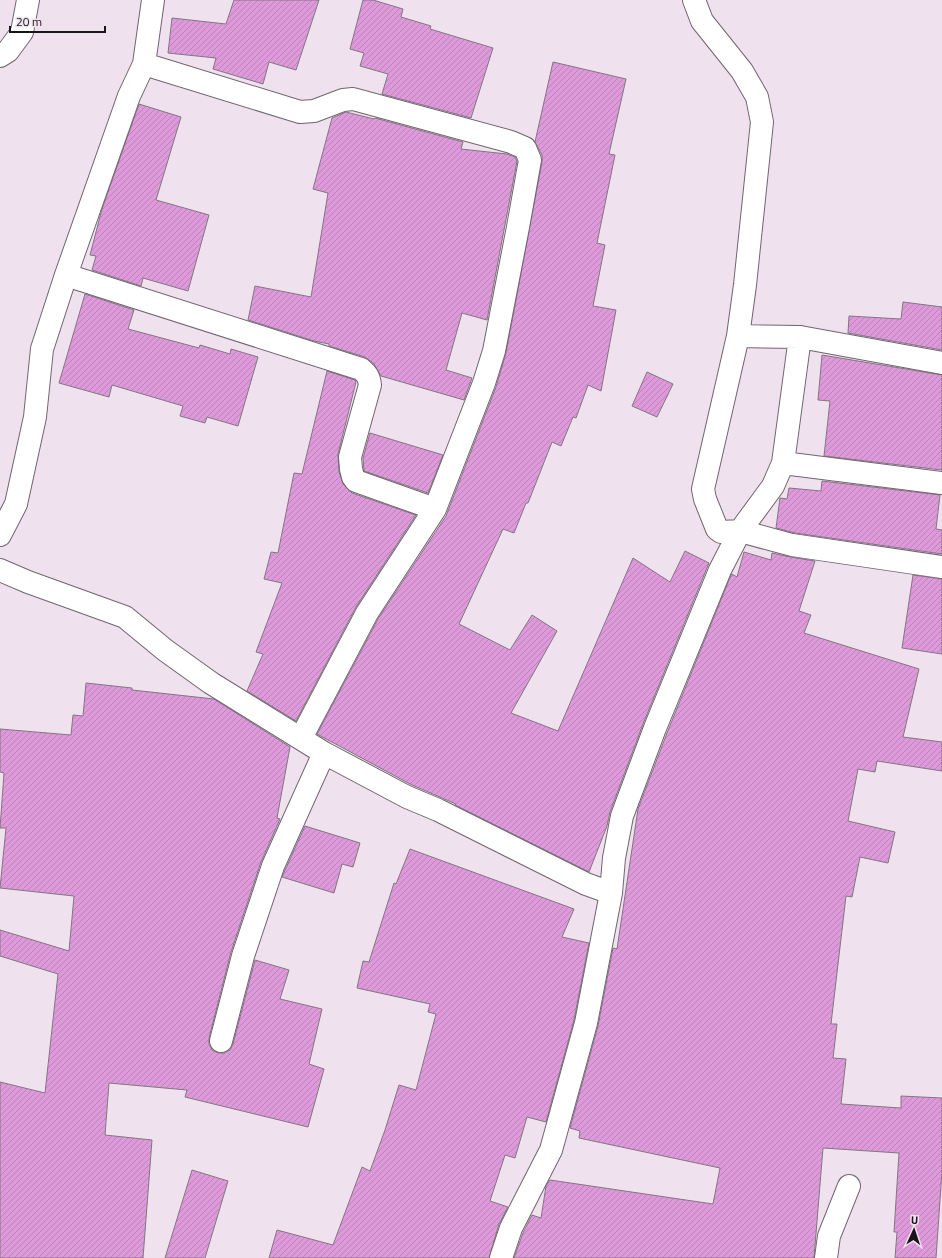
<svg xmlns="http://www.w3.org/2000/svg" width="942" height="1258" font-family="'Titillium Web',sans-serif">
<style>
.building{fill:url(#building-hatch);stroke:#817680}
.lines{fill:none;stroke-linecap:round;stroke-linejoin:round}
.minor-casing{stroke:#716570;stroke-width:24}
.minor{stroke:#fff;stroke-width:22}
</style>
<defs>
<pattern id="building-hatch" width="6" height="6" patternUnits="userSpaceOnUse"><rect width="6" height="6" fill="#de99db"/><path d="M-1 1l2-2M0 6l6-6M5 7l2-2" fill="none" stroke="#be83bb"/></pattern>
</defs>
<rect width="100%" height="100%" fill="#efe2ee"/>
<path class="building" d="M234,0H319L296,70L269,62L263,84L213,69L216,58L168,53L172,18L226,24Z
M363,0H373L403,9L401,17L431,26L430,29L493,48L471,118L382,94L388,74L360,66L364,53L350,49Z
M553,62L626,79L609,154L615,155L597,243L605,245L593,306L616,310L601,391L588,385L576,418L573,417L561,446L552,442L528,503H526L514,533L503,529L459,624L510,650L532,615L557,631L511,713L558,731L633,558L670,582L685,551L709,563L643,724L610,812L607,826L589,872L455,805L456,804L412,785L317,734L378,619L446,516L496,387L506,353L542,162V155L535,142Z
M139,104L181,117L156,200L209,215L188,291L143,278L141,286L92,270L96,256L90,255L102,209Z
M346,112L374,119L375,118L463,142L461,149L507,154L515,157L517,161L487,320L462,313L446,370L472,378L464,400L381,376L374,364L365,357L329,346V344L314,341L248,320L255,286L311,297L328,193L313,189L332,118Z
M85,294L134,310L128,329L199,348L200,345L230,354L231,349L258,357L238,426L207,417L205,423L180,416L183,406L112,385L109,397L59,383Z
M903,302L942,307V350L848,333L849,316L901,319Z
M822,355L942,375V470L824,456L830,401L818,400Z
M327,371L355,380L356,382L338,454L339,472L343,484L352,493L416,515L356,607L296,721L247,691L263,654L256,652L282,583L264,579L271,552L278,553L294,473L302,474Z
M647,372L673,384L657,417L632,406Z
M370,433L443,455L428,493L364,471L363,458Z
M822,481L940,495L936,529L942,530V554L795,533L776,528L780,498L787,499L789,488L821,491Z
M744,552L771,560L772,553L790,557L815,561L799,611L811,615L804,633L919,669L903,737L942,742V771L877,761L875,772L858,769L848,821L895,832L888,863L860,857L852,897L846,896L831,1024H837L833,1058L846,1059L841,1104L901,1108V1096L942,1098V1171L936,1258H895L897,1232H894L899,1153L823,1148L814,1258H514L523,1233L532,1215L541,1218L546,1186L550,1180L713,1204L720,1168L579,1138L580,1131L570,1128L598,1026L613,948L617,949L638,809L667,733L731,575L732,574L737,577Z
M913,575L942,579V654L902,648Z
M86,683L132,688V690L214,699L290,747L277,818L280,819L261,862L231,952L209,1038V1044L212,1050L218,1053H224L230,1050L233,1044L255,960L289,970L280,999L322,1009L309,1064L324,1069L308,1127L185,1097L187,1090L109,1083L105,1135L152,1140L143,1258H0V1082L45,1093L58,974L0,956V930L69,951L74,896L0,888L6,828H0L4,773L0,772V729L71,735L73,715L83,716Z
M305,826L360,843L353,867L342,864L334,893L282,877Z
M410,849L574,909L562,937L589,943L574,1020L546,1122L527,1117L515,1158L505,1155L490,1201L508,1207L499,1224L489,1258H269L277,1230L333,1245L362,1167L370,1171L385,1130L399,1085L416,1090L436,1014L428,1012L430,1004L357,988L363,961L369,962L394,883L396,884Z
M192,1170L228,1181L205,1258H165Z"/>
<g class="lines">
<g class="minor-casing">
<path id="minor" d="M694,0L702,21L742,71L757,97L762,122L745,285L738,336L703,489L705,499L717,529L721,532L740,531L792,545L942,567
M0,56L8,51L22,32L28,0
M144,64L300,112L314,111L343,100L353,99L511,142L525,148L530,160L518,227L494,351L484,383L435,509L367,613L301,738
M66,275L361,369C367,374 369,377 370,385L350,457L351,469L353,477L356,481L435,509
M738,336L800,337L942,363
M783,463L942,483
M0,535L16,504L35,417L42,349L66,275L129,96L144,64L153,0
M0,570L28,582L125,617L165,650L211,683L324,753L407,797L438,810L586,884L611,893L586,1023L551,1150L511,1228L501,1258
M611,893L614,858L622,816L655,728L720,570L740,531L773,486L783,463L800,337
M221,1041L243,956L273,866L324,753
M826,1258L829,1236L849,1186"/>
</g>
<use href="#minor" class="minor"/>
</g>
<g transform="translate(914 1230) rotate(3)" stroke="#efe2ee" stroke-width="3" paint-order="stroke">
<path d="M0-3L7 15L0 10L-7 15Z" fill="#181418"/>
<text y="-6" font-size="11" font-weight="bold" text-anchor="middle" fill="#181418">U</text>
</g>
<path d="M10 26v6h95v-6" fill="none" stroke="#181418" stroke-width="2"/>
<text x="16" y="26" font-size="12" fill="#181418" stroke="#efe2ee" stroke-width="3" paint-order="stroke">20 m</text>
</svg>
